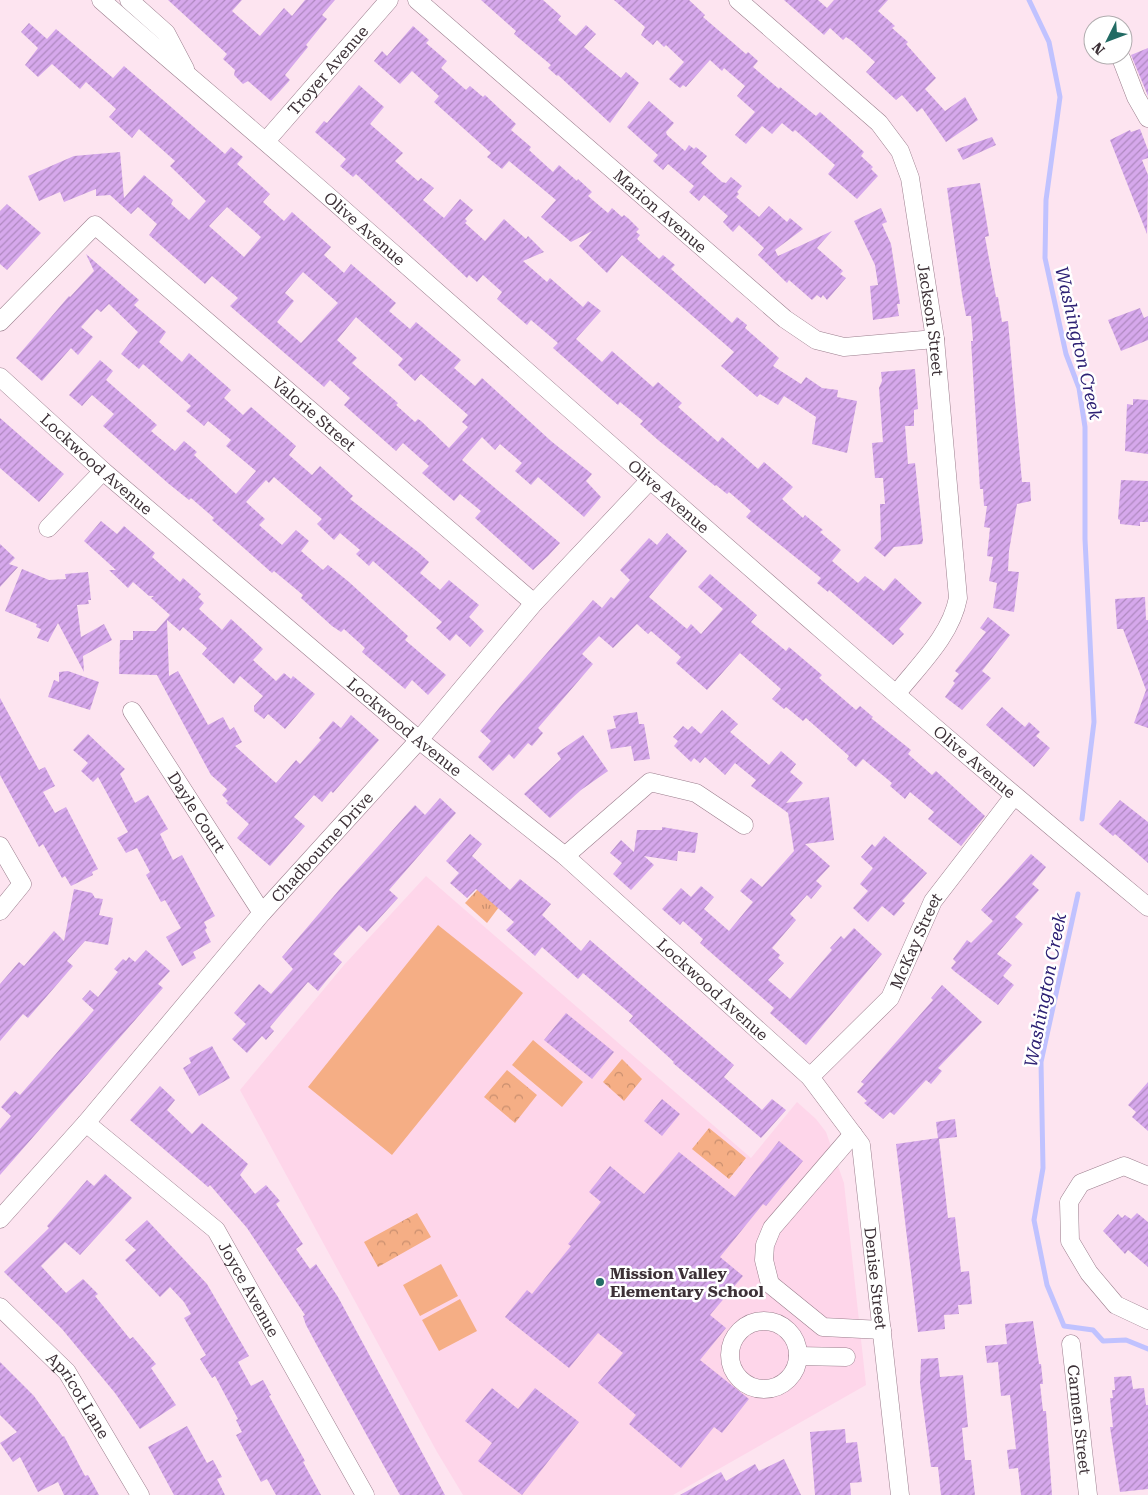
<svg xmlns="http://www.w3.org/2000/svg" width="1148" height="1495" font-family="'Roboto Serif',serif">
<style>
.built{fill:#fed6ea}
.grass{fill:url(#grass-tufts)}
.park{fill:url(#park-crowns)}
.pitch{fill:#f5ae85}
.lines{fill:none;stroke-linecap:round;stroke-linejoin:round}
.stream{stroke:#c0c2ff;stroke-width:5}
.building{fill:url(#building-hatch);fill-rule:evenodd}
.minor-casing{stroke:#9b7e8d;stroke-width:19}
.minor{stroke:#fff;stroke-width:18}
.poi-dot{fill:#226b64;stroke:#fff;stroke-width:2}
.labels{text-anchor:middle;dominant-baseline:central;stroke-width:5;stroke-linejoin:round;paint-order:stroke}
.street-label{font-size:16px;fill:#3d3137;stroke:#fff}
.poi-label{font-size:16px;font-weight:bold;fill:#3d3137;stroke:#fff;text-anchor:start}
.water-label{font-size:18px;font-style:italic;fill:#2d2174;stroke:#fff}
</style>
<defs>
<pattern id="grass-tufts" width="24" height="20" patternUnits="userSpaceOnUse" patternTransform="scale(1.25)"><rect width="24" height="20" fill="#f5ae85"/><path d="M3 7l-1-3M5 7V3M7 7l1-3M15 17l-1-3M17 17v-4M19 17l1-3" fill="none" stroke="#c88e6e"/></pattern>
<pattern id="park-crowns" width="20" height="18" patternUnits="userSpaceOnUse" patternTransform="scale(1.25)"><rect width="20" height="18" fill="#f5ae85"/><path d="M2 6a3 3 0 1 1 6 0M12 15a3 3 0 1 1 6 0" fill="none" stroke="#c88e6e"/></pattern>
<pattern id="building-hatch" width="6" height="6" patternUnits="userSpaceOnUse" patternTransform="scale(1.25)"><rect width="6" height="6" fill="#d6a8ec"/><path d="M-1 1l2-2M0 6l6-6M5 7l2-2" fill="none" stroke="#af89c0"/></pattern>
</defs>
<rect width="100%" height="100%" fill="#fde4f0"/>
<path class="built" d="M426,876L751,1158L797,1102L816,1119L826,1132L844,1183L866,1385L673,1495H463L437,1452L240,1090L344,965Z"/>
<path class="grass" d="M478,889L499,907L487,923L465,903Z"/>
<path class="park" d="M622,1059L642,1079L624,1101L603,1082Z
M507,1070L537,1095L515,1123L484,1097Z
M709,1128L746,1158L729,1179L692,1149Z
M417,1213L431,1237L378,1267L364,1242Z"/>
<path class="pitch" d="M438,925L523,993L392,1155L308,1087Z
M533,1040L583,1082L562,1107L512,1065Z
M441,1264L458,1296L420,1316L403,1285Z
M460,1299L477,1331L439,1351L422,1320Z"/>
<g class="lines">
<path class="stream" d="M1029,0L1049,42L1060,97L1046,200L1045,258L1066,354L1079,388L1085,427V539L1094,722L1082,819
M1078,894L1041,1062L1043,1168L1034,1220L1047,1285L1064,1326L1093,1330L1103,1341L1126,1340L1148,1349"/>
</g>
<path class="building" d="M168,0H242L232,11L260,36L284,8L292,16L305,0H335L322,15L327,19L306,45L308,47L285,75L290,80L271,101L248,81L243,84L234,75L235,70L223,59L227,54Z
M481,0H543L561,16L558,20L576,36L586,25L596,34L584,47L621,78L626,72L639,83L610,123L558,75L557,76L548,68L551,65L514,34L516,31Z
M614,0H689L705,15L703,17L746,54L748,52L758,61L753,67L779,89L780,87L816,116L820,112L848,137L864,152L861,156L873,167L871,169L878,176L857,199L828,174L835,165L795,130L793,132L782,123L772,134L762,126L746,144L735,135L755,112L737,96L745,86L724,68L722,71L710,60L686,87L683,85L680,88L669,79L684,62L666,45L664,47L657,40L653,45L641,35L645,27Z
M784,0H818L827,8L834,0H888L878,11L895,26L892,28L908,42L906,44L936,78L925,89L945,111L965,97L978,120L946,142L922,108L917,112L902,95L896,100L866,72L875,62L852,41L846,37L843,40L830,28L824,35Z
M29,23L47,39L56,29L113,78L124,66L225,154L231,147L243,157L237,164L270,194L263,202L284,221L292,212L331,247L324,255L344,273L351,264L396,303L389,311L410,329L416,322L461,360L454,368L475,386L482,378L551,441L592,474L586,481L601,497L584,517L538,477L531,485L515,471L522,463L500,444L495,450L482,437L462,460L560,543L548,556L533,570L475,518L481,511L460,494L454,501L422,473L429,466L403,443L396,451L344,405L350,398L330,380L324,387L230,306L238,298L212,276L205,284L149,235L157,224L138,207L131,214L110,195L96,196V189L64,202L60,192L39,201L28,176L74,156L120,152L124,198L144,175L173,200L171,204L189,220L206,201L170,166L175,161L139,129L132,138L109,117L116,109L86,82L80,89L52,64L38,77L25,65L38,48L21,32ZM227,207L261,237L244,257L209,226ZM303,272L338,303L301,343L277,322L294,301L285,293ZM356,317L403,359L398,365L415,381L421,374L468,415L462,422L468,427L449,448L421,421L418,419L415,422L396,405L398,403L352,363L357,358L337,340Z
M413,26L429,40L426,43L447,61L441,68L466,90L470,86L483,97L485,95L516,124L511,130L531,147L529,150L553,172L559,165L577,181L578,179L592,192L588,196L608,213L612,208L622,217L624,215L629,219L639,229L636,232L640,235L637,239L659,259L663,255L675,265L671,269L732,323L737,317L747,325L745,328L779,358L773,366L801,384L806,377L822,388L838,390L837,397L857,401L847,453L812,444L816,417L784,396L778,405L760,394L757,397L721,366L734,352L622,255L607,273L579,246L592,231L571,242L541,217L556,200L509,161L502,169L487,157L491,153L434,102L439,96L412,71L400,84L374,61L382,51L387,56Z
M1148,48V96L1131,55Z
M359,85L384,107L370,124L403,153L395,161L418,181L421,178L434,188L423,200L444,218L460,199L473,210L465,219L467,221L465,223L485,241L504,219L526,239L528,236L544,252L523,261L547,282L550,278L583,307L588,301L601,311L576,339L602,362L612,351L653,387L658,382L682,403L678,407L718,442L722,437L758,469L764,462L793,487L782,499L803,518L805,515L823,530L820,532L841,550L832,561L858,583L865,576L884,591L895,578L922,603L899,629L904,634L893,645L829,590L828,592L817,583L821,578L746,517L751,511L729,492L727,494L716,485L715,486L658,440L640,424L643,421L620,402L618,405L553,348L558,343L531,320L527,325L497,299L502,292L483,275L477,282L469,275L467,278L356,174L353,177L340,166L346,159L315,132L324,121L327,123Z
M649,101L674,123L666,132L667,135L685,151L689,145L694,149L696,147L707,156L701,163L722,182L726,183L731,177L742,186L737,192L739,194L736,197L759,217L769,206L787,222L790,218L803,229L775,250L778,256L832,231L817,248L843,271L840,274L846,278L827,300L823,295L821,298L817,295L812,300L789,280L787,283L758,255L764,248L739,225L733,232L723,222L728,216L704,195L699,201L689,192L694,186L668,164L663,170L653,161L658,155L627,127Z
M1140,129L1148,150V158L1142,160L1148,175L1147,234L1110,140L1130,130L1131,132Z
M992,137L996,145L963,160L957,149Z
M980,183L989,236L985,237L996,297H998L1002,322L1008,321L1022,482H1030L1031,501L1017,504L1009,551L1008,571L1019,572L1014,612L993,608L997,583L989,581L993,557L987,556L990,528L984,527L987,506H984L983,489H980L971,341H973L971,316H966L962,294L947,188Z
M7,204L41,233L7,270L0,264V211Z
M881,208L887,222L882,224L891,244L900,304H897L899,316L873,320L870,286L878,285L875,265L854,221Z
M86,254L139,300L134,305L166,332L159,342L182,362L189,353L231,390L224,398L243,415L251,407L296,446L289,455L312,475L320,466L353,496L350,499L418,552L429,562L420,573L440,590L449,580L479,605L469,617L484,631L470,647L456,634L450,641L436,628L442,622L373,561L369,566L356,554L360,550L340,533L334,540L317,524L322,519L274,477L269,483L266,480L246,502L265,519L259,525L282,545L296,530L309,541L301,551L323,570L328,565L349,582L408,636L405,640L446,675L428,695L412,680L405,689L362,652L365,648L344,629L341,632L332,626L301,598L303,595L274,571L272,573L212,520L214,518L191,498L189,500L169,484L103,426L114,414L92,395L82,406L69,395L100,360L113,371L106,380L157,425L151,431L175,451L184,441L197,452L194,455L236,494L256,471L226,446L231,440L208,421L204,426L186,411L191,406L143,364L139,369L121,354L138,332L109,304L101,312L97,309L81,327L93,337L78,355L71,348L42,381L16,358L69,296L70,297L94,271Z
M1140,308L1144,318L1148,316V340L1121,351L1108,320Z
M915,369L918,409L914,410V426H905L908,464L915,463L923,540L922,544L894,547L885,557L874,548L881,540L880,504H885L883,478H875L872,443L883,442L879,388L882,381L881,372Z
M1133,399L1148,400V454L1125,451L1127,404L1133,405Z
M0,418L64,474L39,502L0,468Z
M1121,480L1148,481V522H1140V526L1120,524V520L1118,519Z
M101,521L117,534L124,526L155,553L152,557L180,582L183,578L201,594L198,597L204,603L199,609L222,630L231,619L243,630L263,649L253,660L276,681L284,673L291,679L293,676L315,694L285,729L268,714L264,719L254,711V706L263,696L240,676L234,684L202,654L207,648L183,627L180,631L167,620L169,676L178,671L208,725L223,717L230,730L234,727L242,742L235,746L276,783L296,760L300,764L321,740L319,738L333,721L341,728L351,715L379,740L333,793L331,791L322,802L314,795L294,817L305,826L270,866L237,838L249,824L226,803L228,801L222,795L227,789L211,775L157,675L119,674L120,640H133V631H156L170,615L151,598L154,596H149L133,582L128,588L109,570H116L84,541Z
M667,533L687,551L649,597L687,629L691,624L701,634L723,609L698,587L710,574L757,615L751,622L786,651L789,647L822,675L819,678L856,710L860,706L873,717L871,718L911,750L908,754L932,775L936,771L985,816L961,846L928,819L934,812L910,792L905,799L890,786L892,783L863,759L856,767L847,759L849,756L806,718L803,721L786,707L784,709L772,699L781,689L740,653L707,690L676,663L681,657L651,631L648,634L637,624L613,648L599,636L582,654L593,664L538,728L543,733L532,746L528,743L514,759L509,754L493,771L478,757L491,741L480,731L500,707L593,600L602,608L611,597L614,599L630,580L620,570L649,538L657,545Z
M0,544L15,558L9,564L18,567L0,587Z
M22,569L49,580L66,579L65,574L88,572L91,600H88L89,604L77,605L81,637L104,624L112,640L83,656L84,672L58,623L48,642L37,638L41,629L36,627L37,624L5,611Z
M1145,597L1146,620H1148V728L1134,723L1146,690L1123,629H1117L1115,599Z
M988,617L1010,635L982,671L991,678L962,710L945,697L955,683L953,681L959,674L955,671L986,632L980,628Z
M68,671L99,682L90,710L48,697L54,680L59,682V672Z
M0,698L39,770L45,767L55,786L43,792L55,813L66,807L98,869L92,872L93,875L71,886L65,876L62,878L43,844L39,847L0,775Z
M1002,707L1025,727L1029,722L1040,732L1036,736L1050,748L1034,767L986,725Z
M722,710L738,724L730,732L769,765L781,751L796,764L790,772L803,783L786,803L829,797L834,840L805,844L830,866L816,881L822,886L811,899L807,895L790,914L796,920L772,948L780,955L778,958L784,963L768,980L790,999L832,950L830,948L841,936L844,939L854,928L882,954L806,1045L770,1013L774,1008L700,943L703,939L683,921L680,925L662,909L681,888L691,897L701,886L714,897L704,909L729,931L753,902L740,891L751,878L762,887L794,851L788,813L751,786L756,780L735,763L725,775L705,757L700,763L694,758L691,762L674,746L678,741L673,737L683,726L688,730L692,726L701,734Z
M637,712L639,724H644L650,759L634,761L631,746L611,749L607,730L616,728L613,716Z
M88,734L125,769L120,774L135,803L148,795L168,829L160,834L173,860L182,855L215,916L204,922L207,928L205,930L211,942L193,952L196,958L182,966L166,937L181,928L165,900L161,902L146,875L150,872L137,848L126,853L117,838L128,832L98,777L93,782L81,771L88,763L73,750Z
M583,735L608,771L581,790L550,818L524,794L561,759L557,753Z
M440,798L456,813L389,890L398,898L367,932L359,925L333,954L342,962L326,981L318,991L308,982L270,1027L274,1031L266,1040L262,1036L247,1053L232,1039L246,1024L234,1013L259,984L271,994L293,969L282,957L339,890L415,805L425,815Z
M1120,800L1148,822V863L1115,834L1113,836L1099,824Z
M662,827L698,833L695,853L678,851L677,861L644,856L654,865L631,890L613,874L622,863L610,853L621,840L634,852L637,830H662Z
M470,834L482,844L472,856L510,890L520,879L551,904L542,915L581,951L590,940L734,1065L724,1077L762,1110L772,1099L786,1110L761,1138L673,1063L674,1062L629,1021L633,1016L583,973L578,979L542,947L535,956L506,930L514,922L476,889L467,898L450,883L459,873L446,861Z
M884,836L927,873L902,901L905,903L894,916L882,906L868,922L853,908L868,891L860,884L873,868L861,857L872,844L875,847Z
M1031,854L1046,867L1032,884L1039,890L1015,917L1023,924L997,954L1012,965L1003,976L1014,985L998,1005L954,971L951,968L956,962L953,959L967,940L971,943L993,921L981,910Z
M74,889L92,893L95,898L103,899L99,915L113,918L108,945L85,941L67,961L73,966L28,1018L23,1014L0,1041V984L19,962L24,966L54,931L64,941Z
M146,950L170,971L158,984L163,988L0,1175V1129L11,1116L1,1107L15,1091L20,1095L94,1010L82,999L90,990L98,997L118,972L114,969L123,959L126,961L129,957L135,962Z
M942,985L982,1022L938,1068L942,1071L931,1084L926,1080L894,1115L890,1112L883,1119L864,1103L867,1101L857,1092L864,1084L861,1082L933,1000L931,998Z
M566,1013L614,1052L592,1079L544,1040Z
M212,1046L230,1078L199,1096L183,1068L191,1063L189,1058Z
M1148,1082V1131L1132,1117L1136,1112L1128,1105Z
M160,1086L175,1100L167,1110L192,1134L202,1123L248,1164L240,1175L255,1194L266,1185L280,1201L276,1204L303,1244L296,1249L310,1269L316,1264L338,1297L445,1495H400L320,1351L306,1325L303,1316L305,1315L247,1228L210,1185L208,1187L130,1120Z
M662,1099L680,1114L662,1136L644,1121Z
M955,1119L957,1137L939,1139L948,1218L955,1217L961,1272L969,1271L972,1304L958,1305L959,1314L944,1315L945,1329L918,1332L896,1144L938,1138L936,1122Z
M779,1141L803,1161L766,1206L763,1204L720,1257L743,1276L710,1315L726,1328L700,1360L749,1399L722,1433L714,1427L681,1468L629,1424L636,1415L598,1383L623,1353L598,1333L569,1368L505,1317L527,1290L532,1294L571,1246L568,1244L601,1202L589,1192L610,1166L644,1194L679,1152L735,1197Z
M105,1174L132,1198L80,1255L65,1242L41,1266L66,1293L83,1279L98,1294L95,1296L130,1339L133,1337L156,1364L151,1368L176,1405L140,1429L115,1393L62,1329L4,1272L49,1228L47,1226L87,1180L94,1186Z
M1137,1213L1148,1222V1267L1128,1250L1125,1254L1103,1231L1118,1214L1122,1218L1125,1215L1131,1219Z
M147,1220L207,1284L249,1356L238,1362L251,1386L263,1380L271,1395L269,1396L305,1461L303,1462L321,1495H276L267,1479L261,1482L236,1435L242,1432L236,1420L238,1419L215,1376L212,1378L200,1359L206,1355L184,1318L191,1314L184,1302L170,1287L160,1297L125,1260L136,1250L125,1240Z
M1033,1321L1039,1364H1041L1043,1384H1040L1043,1411H1046L1052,1495H1021L1018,1468L1009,1469L1007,1450L1016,1449L1010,1395L1001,1396L998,1362L987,1363L985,1346L1007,1344L1005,1324Z
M938,1358L940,1377L963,1375L968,1427L962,1428L965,1460H971L975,1495H941L938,1467H931L920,1383L921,1359Z
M0,1362L34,1396L63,1437L64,1436L85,1476L88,1475L99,1495H64L58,1482L38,1492L20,1457L13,1462L0,1443L17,1432L0,1415Z
M1131,1376L1133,1389L1144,1388L1146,1405H1148V1489L1120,1492L1110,1427H1113L1110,1398H1113L1112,1390H1115L1114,1377Z
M492,1388L518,1409L535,1388L579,1422L522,1495L478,1461L492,1443L465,1421Z
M187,1426L207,1463L213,1460L222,1477L217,1479L225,1495H174L148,1447Z
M845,1429L846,1443L857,1442L862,1482L850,1483L851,1495H815L810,1432Z
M784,1459L801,1495H680L721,1472L726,1481L755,1464L759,1471Z"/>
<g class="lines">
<g class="minor-casing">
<g id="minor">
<path id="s1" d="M101,0C185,74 271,145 354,219C617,450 878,684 1148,907"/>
<path d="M129,0L166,33L185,69"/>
<path id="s2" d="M417,0L785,319L816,340L844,347L935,339"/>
<path id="s3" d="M738,0L879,123L900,151L910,178L935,339L958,598C951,635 920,664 897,693"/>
<path d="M1121,58L1136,97L1148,118"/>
<path id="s4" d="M266,141L389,0"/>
<path id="s5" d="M0,322L95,225L534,603"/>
<path id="s6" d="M0,377L103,471L419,740L565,856L810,1077L861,1145L900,1495"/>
<path d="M48,528L103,471"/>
<path id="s7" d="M132,711L262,913"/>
<path d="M0,846L22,884L0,911"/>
<path d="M565,856L650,782L696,793L744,825"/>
<path id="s8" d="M810,1077L890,998L933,901L1014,796"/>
<path id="s9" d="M86,1123L216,1230L365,1495"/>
<path d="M853,1134L772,1228L765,1245L764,1260L770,1284L823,1327L882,1330"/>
<path d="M1148,1176L1124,1166L1081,1183L1069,1202L1070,1241L1089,1273L1116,1305L1148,1320"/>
<path id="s10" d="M0,1219L86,1123L262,913L419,740L534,603L650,480"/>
<path id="s11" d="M0,1307L67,1372L140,1495"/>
<circle cx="764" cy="1355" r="34"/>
<path id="s12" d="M1071,1344L1088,1495"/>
<path d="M798,1356L846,1357"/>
</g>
</g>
<use href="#minor" class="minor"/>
</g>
<circle class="poi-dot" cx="600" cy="1282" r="5"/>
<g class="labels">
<g class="street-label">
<text stroke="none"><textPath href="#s4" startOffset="94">Troyer Avenue</textPath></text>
<text stroke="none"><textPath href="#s2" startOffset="322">Marion Avenue</textPath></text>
<text stroke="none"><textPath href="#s1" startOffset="349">Olive Avenue</textPath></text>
<text stroke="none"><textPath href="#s3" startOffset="394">Jackson Street</textPath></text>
<text stroke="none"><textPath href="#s5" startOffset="425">Valorie Street</textPath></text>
<text stroke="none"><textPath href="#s6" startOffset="130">Lockwood Avenue</textPath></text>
<text stroke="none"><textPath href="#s1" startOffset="754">Olive Avenue</textPath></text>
<text stroke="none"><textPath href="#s6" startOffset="535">Lockwood Avenue</textPath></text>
<text stroke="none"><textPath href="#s1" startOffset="1159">Olive Avenue</textPath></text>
<text stroke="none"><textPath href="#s7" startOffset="120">Dayle Court</textPath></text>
<text stroke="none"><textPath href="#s10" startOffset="492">Chadbourne Drive</textPath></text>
<text stroke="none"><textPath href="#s8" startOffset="175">McKay Street</textPath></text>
<text stroke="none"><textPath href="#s6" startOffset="940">Lockwood Avenue</textPath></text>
<text stroke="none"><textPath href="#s6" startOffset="1290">Denise Street</textPath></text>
<text stroke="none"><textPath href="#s9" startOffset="236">Joyce Avenue</textPath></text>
<text stroke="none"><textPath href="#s11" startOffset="119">Apricot Lane</textPath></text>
<text stroke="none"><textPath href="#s12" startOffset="76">Carmen Street</textPath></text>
</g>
<g class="poi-label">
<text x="610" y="1273">Mission Valley<tspan x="610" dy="18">Elementary School</tspan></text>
</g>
<g class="water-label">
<text transform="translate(1079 343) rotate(77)">Washington Creek</text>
<text transform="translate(1045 990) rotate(-79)">Washington Creek</text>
</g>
</g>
<g transform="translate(1108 40) rotate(228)"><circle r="24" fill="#ffffff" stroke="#b1adaf"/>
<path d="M0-4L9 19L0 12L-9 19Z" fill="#226b64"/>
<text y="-8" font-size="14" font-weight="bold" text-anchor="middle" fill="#3d3137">N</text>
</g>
</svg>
